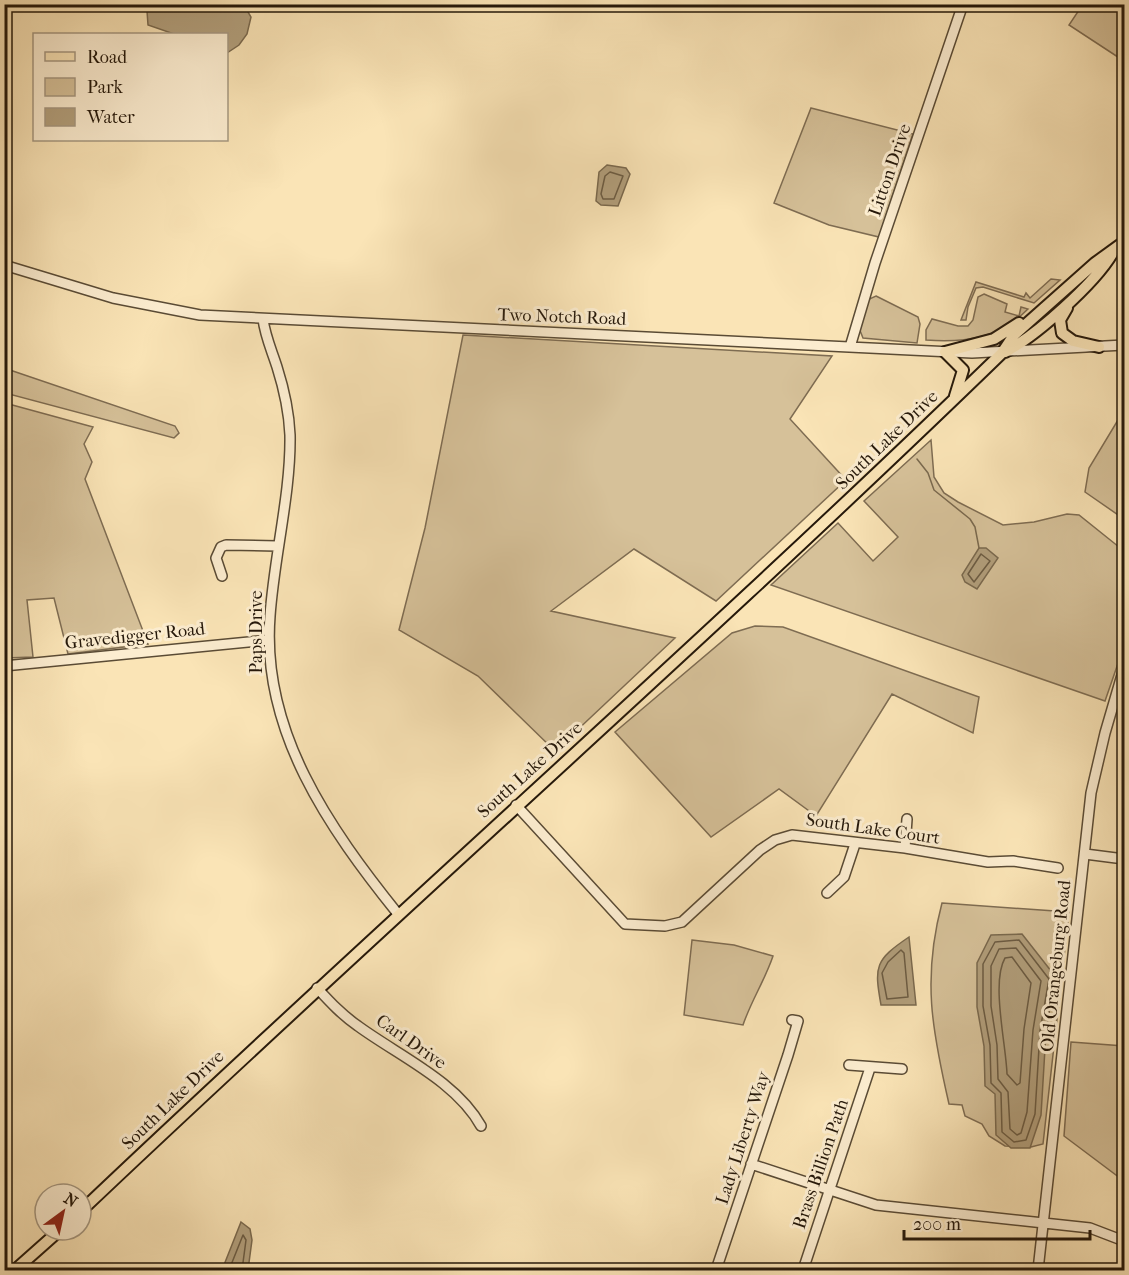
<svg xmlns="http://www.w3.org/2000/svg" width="1129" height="1275" font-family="'IM FELL French Canon',serif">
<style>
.green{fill:#d6c199;stroke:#7e6c52;stroke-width:1.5}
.water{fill:#b29f7c;stroke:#7a694e;stroke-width:1.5}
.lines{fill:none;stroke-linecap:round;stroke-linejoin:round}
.shore{stroke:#6c5c43;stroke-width:1.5}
.stream{stroke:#7a694e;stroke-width:1.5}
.minor-casing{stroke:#5a4b35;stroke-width:12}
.major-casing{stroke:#25180a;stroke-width:14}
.minor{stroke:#fcedd0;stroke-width:9}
.major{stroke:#fae4b6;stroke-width:10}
.labels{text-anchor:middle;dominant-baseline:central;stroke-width:6;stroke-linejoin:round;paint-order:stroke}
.street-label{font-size:18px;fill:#25180a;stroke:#fcedd0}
</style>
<rect width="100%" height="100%" fill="#fae4b6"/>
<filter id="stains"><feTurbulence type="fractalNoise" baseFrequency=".00333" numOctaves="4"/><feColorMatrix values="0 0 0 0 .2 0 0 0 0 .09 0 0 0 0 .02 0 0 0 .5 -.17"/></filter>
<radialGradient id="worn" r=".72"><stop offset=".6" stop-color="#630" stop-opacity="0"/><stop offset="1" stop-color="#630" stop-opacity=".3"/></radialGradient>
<path class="green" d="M1083,4L1124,5V61L1069,25Z
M811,108L913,134L879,237L829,225L774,203Z
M1051,279L1060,280L1034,303L983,287L976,288L968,307L966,320H961L976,282L1024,297L1026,293L1030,298Z
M984,294L1007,304L1005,312L1019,316L1021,307L1028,309C999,338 966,343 926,340V330L932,319L958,326H968L973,320L978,297Z
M876,296L918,317L920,324L917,343L863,338L859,328L867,300Z
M463,335L832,356L790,419L846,480L716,601L634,549L551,611L675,638L555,751L478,676L399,630L425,528Z
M4,368L175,426L179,433L174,438L5,393Z
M5,403L93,427L84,444L92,462L85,479L148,644L68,654L54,598L27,600L33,657L5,658Z
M1124,410V519L1085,492L1089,468Z
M931,440L934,477L944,493L958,502L1003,525L1034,522L1067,514L1079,515L1124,551V646L1105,701L771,585L838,523L873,561L898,537L864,501Z
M755,626L783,627L979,697L973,733L892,694L816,816L779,789L711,837L615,732L732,633Z
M942,903L1069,912L1043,1144L1031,1147L1005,1146L989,1136L982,1124L965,1116L962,1105L949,1104C932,1030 922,978 942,903Z
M692,940L734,945L773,956C765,980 751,1001 743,1025L684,1015Z
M1071,1042L1124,1046V1181L1064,1136Z"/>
<path class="water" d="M155,5L182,8L189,5H244L251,17L247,34L239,45L227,53L226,34H174L148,25L147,11Z
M607,165L626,168L630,174L618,206L601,205L596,201L599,172Z
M979,548H986L998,558L977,589L965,582L962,575Z
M1022,934L1055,976L1046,1032L1041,1115L1030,1148H1011L996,1135L995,1094L985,1086L984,1046L977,1007V963L991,935Z
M909,937L916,1005H881C874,966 875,960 909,937Z
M241,1222L250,1229L252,1240L248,1270H222Z"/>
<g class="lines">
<path class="shore" d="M610,172L623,176L614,199H603L601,194L605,176Z
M981,554L990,561L974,582L968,574Z
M1019,940L1049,979L1040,1031L1035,1114L1026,1140L1014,1142L1002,1132L1001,1093L991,1083L990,1045L983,1006V964L995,942Z
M1016,948L1041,981L1033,1030L1027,1112L1021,1133L1017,1135L1010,1129L1008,1092L998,1079L997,1045L991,1006V966L999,949Z
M901,950L904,953L908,997L887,999L882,973L888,962Z
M1012,957L1031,983L1024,1029L1020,1083L1017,1085L1007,1074C1006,1044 991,982 1005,958Z
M229,1270L243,1235L246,1240L242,1270"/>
<path class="stream" d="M917,459L928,473L934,490L970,519L975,527L979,548"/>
<g class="minor-casing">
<path id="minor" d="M4,265L113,298L200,315L972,353L1124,345
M263,319C265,336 272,351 277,367C284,389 289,412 290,435C291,493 274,557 270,616C261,731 329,828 398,914
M850,347L875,263L963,4
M222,576L216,558L221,547L226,545L277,546
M4,666L269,640
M516,805L625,924L665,926L682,922L760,850L775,840L792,835L905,848L988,862L1013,861L1058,868
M905,848L907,819
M1085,854L1124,859
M827,893L844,877L855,844
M317,988C330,1002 342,1015 358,1026C399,1056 456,1081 481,1126
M849,1065L902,1069
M751,1164L876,1205L1090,1228L1124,1241
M716,1270L788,1055L798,1021L792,1020
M803,1270L870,1068
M1038,1270L1091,793L1105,733L1124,668"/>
</g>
<g class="major-casing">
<path id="major" d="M1067,308L1060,320L1062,333L1073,341L1099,347
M945,352L994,339L1019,323
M945,352L963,370L955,396
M1005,352C1036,336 1094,284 1112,254
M81,1211C385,922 701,645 1002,353L1014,335L1095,263L1124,242
M15,1270L60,1230"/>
</g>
<use href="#minor" class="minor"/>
<use href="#major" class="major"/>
</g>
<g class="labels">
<g class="street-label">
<text transform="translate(890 170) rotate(-71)">Litton Drive</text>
<text transform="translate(562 317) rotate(2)">Two Notch Road</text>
<text transform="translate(887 440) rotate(-44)">South Lake Drive</text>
<text transform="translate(256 632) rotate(-90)">Paps Drive</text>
<text transform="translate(135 636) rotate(-6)">Gravedigger Road</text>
<text transform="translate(530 770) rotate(-42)">South Lake Drive</text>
<text transform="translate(873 829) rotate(8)">South Lake Court</text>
<text transform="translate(1056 966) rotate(-84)">Old Orangeburg Road</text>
<text transform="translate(411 1042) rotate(35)">Carl Drive</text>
<text transform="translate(173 1100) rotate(-44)">South Lake Drive</text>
<text transform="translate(743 1138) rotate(-72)">Lady Liberty Way</text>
<text transform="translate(821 1164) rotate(-71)">Brass Billion Path</text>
</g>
</g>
<rect width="1129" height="1275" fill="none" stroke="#fae4b6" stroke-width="24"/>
<rect x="6" y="6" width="1117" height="1263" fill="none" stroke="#25180a" stroke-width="3"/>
<rect x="12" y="12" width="1105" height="1251" fill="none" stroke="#25180a" stroke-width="1.5"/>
<rect x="33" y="33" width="195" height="108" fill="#fcedd0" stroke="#a69881" stroke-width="1.5"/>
<rect x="45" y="52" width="30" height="9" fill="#fae4b6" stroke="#a69881" stroke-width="1.5"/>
<text x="87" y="63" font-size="18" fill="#25180a">Road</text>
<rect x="45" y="78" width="30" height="18" fill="#d6c199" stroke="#a69881" stroke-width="1.5"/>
<text x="87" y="93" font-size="18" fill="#25180a">Park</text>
<rect x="45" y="108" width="30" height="18" fill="#b29f7c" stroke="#a69881" stroke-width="1.5"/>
<text x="87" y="123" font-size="18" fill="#25180a">Water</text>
<g transform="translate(63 1212) rotate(33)"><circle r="28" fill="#fcedd0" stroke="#a69881" stroke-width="1.5"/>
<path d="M0-4.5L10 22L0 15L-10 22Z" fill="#8f2418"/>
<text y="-9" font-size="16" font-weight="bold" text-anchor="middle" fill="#25180a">N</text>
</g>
<path d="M904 1230v9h186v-9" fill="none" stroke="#25180a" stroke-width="3"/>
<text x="913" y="1230" font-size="18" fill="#25180a" stroke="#fcedd0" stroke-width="4.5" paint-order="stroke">200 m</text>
<rect width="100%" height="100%" filter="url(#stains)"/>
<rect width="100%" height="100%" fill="url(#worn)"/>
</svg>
